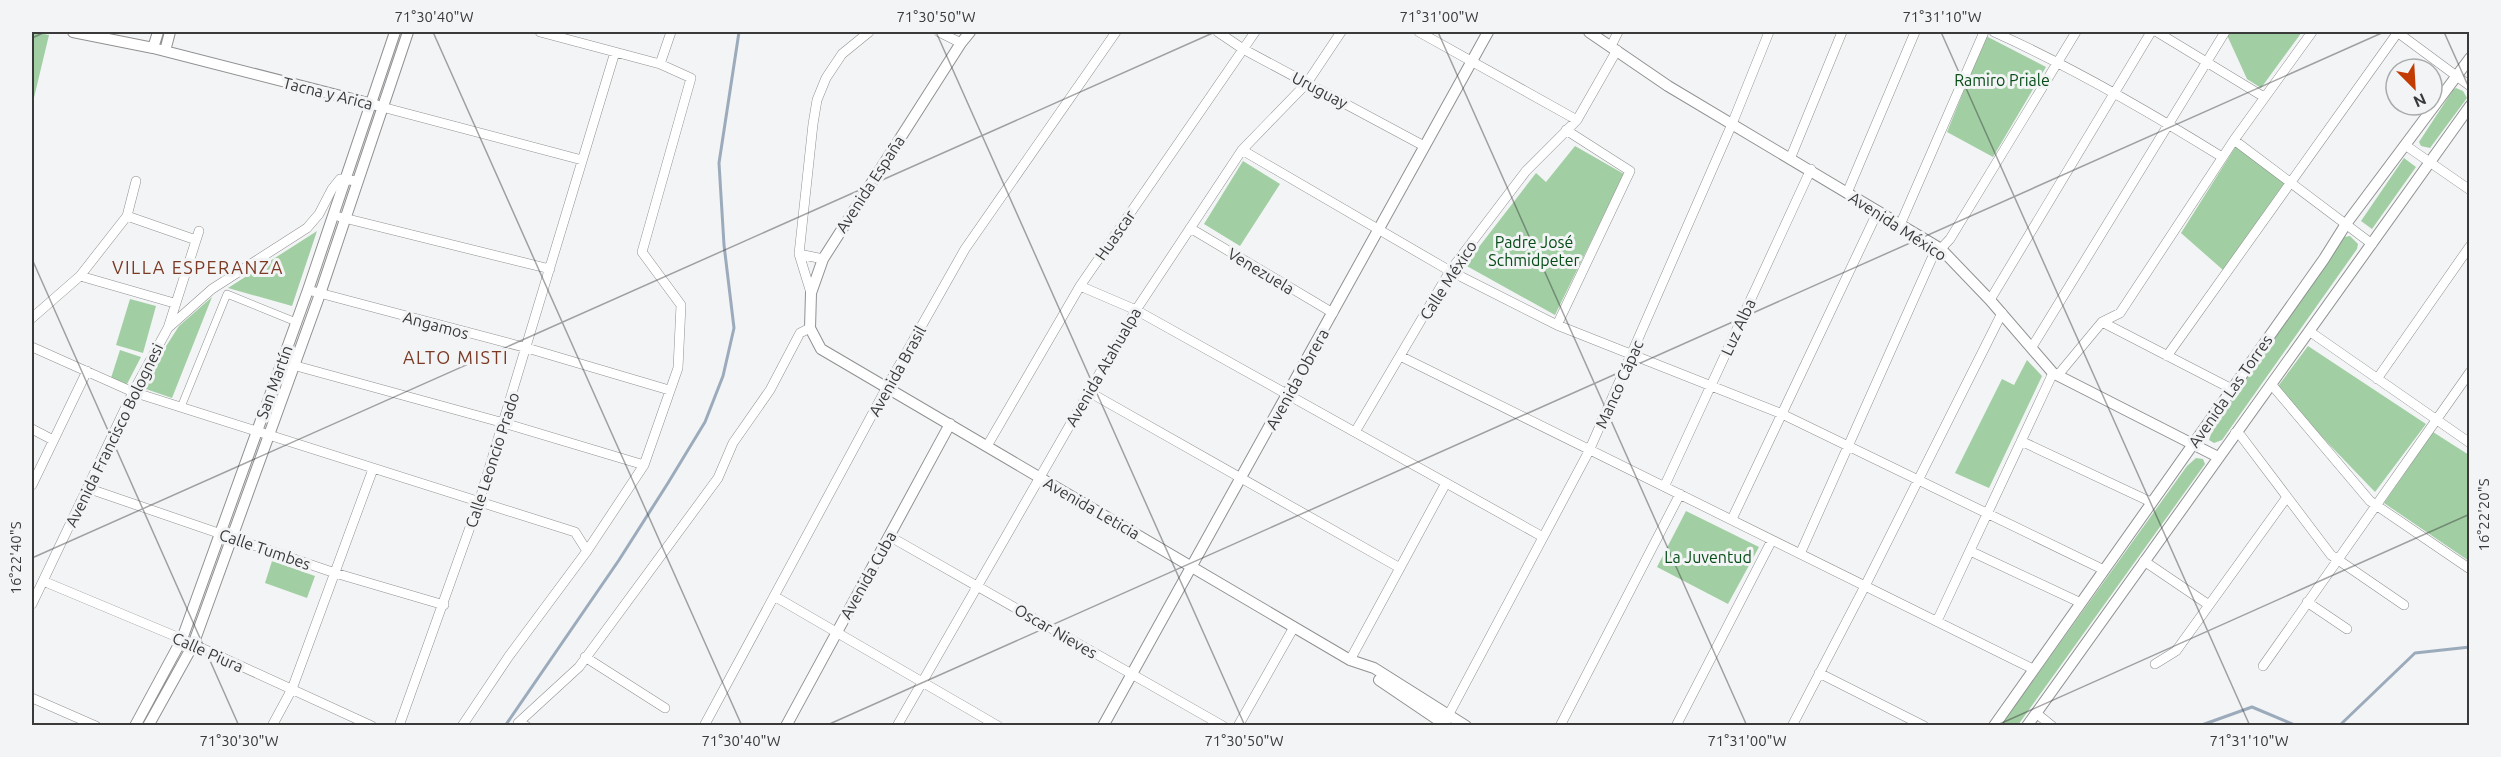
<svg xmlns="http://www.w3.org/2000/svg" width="2501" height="757" font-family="Ubuntu,sans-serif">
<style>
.green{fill:#a1cfa3}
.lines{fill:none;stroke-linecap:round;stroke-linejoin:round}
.stream{stroke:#9cabbc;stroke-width:3}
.pedestrian-casing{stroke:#909192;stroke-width:8}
.minor-casing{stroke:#909192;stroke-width:10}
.tertiary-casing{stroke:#909192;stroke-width:12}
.pedestrian{stroke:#fff;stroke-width:7}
.minor{stroke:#fff;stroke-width:9}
.tertiary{stroke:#fff;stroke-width:10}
.ticks{fill:none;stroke:#3a3a3b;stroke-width:1.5;stroke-opacity:0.45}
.labels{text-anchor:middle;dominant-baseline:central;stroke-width:6;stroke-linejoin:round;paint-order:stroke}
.park-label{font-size:16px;fill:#064d17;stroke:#f3f4f5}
.street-label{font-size:16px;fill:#3a3a3b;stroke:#f3f4f5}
.neighbourhood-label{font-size:18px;letter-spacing:1.5px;fill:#7c3924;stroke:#f3f4f5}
.neatline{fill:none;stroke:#3a3a3b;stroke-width:2}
.ticks-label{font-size:15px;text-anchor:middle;fill:#3a3a3b}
</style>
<rect width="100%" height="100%" fill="#f3f4f5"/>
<path class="green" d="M32,32L49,35L32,106Z
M2227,32H2302L2261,88L2247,79L2226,33Z
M1986,36L2046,67L1993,157L1947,132Z
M2456,88L2463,91L2467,98L2430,148L2421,146L2419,142L2453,90Z
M1575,146L1624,174L1555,315L1465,265L1536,173L1546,182Z
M2236,146L2286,185L2223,270L2181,233Z
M2404,158L2416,167L2372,229L2361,221Z
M1243,161L1280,184L1240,246L1204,224Z
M317,231L292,306L228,288Z
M2350,236L2358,244L2357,249L2222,440L2214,443L2209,440L2215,422L2344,237Z
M212,297L172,398L140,387L179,326Z
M130,299L156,306L143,353L116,345Z
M2308,346L2426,424L2375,492L2276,389Z
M120,350L141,357L127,384L111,378Z
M2027,360L2042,376L1989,488L1955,473L2002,379L2014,385Z
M2433,432L2469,455V561L2384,503Z
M2196,458L2203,459L2205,464L2018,725H2001L2187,466Z
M1686,511L1759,547L1728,604L1657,567Z
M272,561L315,576L307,598L265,583Z"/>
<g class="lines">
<path class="stream" d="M505,726L619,560L668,483L705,422L723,376L734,328L724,245L719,163L739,32
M2199,726L2252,707L2297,726
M2339,726L2415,653L2470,647"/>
<g class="pedestrian-casing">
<path id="pedestrian" d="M181,407L227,294L296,322"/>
</g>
<g class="minor-casing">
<path id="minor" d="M939,32L961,43
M1218,32L1243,49L1424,146
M1419,32L1577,120
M1994,32C2074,68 2148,111 2222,157
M2157,32L2264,97
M2397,32L2470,86
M1611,46L1618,32
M660,64L671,32
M382,107L582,160
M2234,140L2372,244
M2405,145L2470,190
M1242,150L1450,271L1557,325L1782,414L2102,569
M1790,159L1842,32
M1847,193L1915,32
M127,216L196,240
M340,217L550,269
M1900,225L1984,32
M1190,228L1333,313
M799,254L823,259
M80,276L174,303
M1080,286L1136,310L1543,537
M308,290L527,348L669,390
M811,293L799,254L813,124L817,100L826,78L842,54L869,32
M1990,300L2151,32
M32,318L80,276L127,216L136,181
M2102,322L2230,388
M1557,325L1630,171L1566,130
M168,328L199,231
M2309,331L2470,443
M32,347L133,392L575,532L587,551
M2032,347L2225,32
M1400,356L2033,669
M2167,356L2398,32
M289,364L504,423L644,465
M2058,375L2102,322L2120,313L2234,140L2312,32
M2377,379L2470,246
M2271,384L2370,501L2470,569
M1089,392L1400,568
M32,429L53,440
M1355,432L1450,271L1526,171L1577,120L1617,50
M2235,433L2241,436L2331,555L2404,605
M2021,441L2151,502
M987,446L1080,286L1255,32
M32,485L87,371
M1665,485L1811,169
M87,488L335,573L444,605
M1732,519L1878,211
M889,536L1223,726
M1970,551L2079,602
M1800,554L1932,258L1950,239L2076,32
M2144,561L2209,605
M43,581L182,639L372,726
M774,596L998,726
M2307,602L2347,629
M32,604L133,392L168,328L212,289L307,228L319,214L332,189L340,179L357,181
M1937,621L2053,373
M585,657L665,708
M1350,660L1446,483
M2155,664L2176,651L2287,497
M2263,666L2470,372
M1819,673L1924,726
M32,698L96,726
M2036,713L2052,726
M1443,719L1449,714L1589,451L1732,124L1769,32
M272,726L292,689L373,469
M399,726L479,502L615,52
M462,726L509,656L587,551L644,465L678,368L681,305L642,252L691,78L660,64L540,32
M526,726L518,723L579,667L718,478L733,443L770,390L800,333L810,328
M704,726L887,387L965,249L1116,32
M897,726L1136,310L1242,150L1307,83L1341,32
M1238,726L1294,627
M1560,726L1680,494
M1676,726L1772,540
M1792,726L1865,586L2002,313"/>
</g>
<g class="tertiary-casing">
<path id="tertiary" d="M73,32L153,48L376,105
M970,32L961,43L823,259L811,293L810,328L821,349L1350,660L1374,668L1466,726
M1589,32L1668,86L1941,249L1990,300L2053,373L2218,457
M153,48L158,32
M165,51L170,32
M1379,680L1447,726
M135,726L182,639L308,290L395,32
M148,726L193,645L320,294L408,32
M786,726L950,424
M1103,726L1488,32
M1994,726L2324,259L2346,224L2470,58
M2027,726L2470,106"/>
</g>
<use href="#pedestrian" class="pedestrian"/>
<use href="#minor" class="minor"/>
<use href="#tertiary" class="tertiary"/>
</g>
<path class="ticks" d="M433,32L742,726M936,32L1245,726M1438,32L1747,726M1941,32L2250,726M2444,32L2470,90M32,38L45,32M32,259L239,726M32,558L1215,32M825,726L2384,32M1995,726L2470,514"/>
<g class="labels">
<g class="park-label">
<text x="2002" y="80">Ramiro Priale</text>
<text x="1534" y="242">Padre José<tspan x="1534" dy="18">Schmidpeter</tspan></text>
<text x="1708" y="557">La Juventud</text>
</g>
<g class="street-label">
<text transform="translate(1320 90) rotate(28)">Uruguay</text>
<text transform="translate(328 93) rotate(14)">Tacna y Arica</text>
<text transform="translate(870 184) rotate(-57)">Avenida España</text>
<text transform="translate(1898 226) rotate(33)">Avenida México</text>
<text transform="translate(1115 235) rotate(-55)">Huascar</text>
<text transform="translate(1261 271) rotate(31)">Venezuela</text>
<text transform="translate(1448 280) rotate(-57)">Calle México</text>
<text transform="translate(436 325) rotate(15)">Angamos</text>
<text transform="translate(1738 327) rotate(-65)">Luz Alba</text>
<text transform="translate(1103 367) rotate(-60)">Avenida Atahualpa</text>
<text transform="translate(897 371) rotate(-61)">Avenida Brasil</text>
<text transform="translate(1297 379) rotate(-61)">Avenida Obrera</text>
<text transform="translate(274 382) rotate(-70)">San Martín</text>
<text transform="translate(1619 384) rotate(-66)">Manco Cápac</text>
<text transform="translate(2230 391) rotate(-55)">Avenida Las Torres</text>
<text transform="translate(114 435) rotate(-64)">Avenida Francisco Bolognesi</text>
<text transform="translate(492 460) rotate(-72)">Calle Leoncio Prado</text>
<text transform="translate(1092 508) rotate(30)">Avenida Leticia</text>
<text transform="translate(265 549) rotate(19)">Calle Tumbes</text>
<text transform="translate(868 575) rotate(-61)">Avenida Cuba</text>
<text transform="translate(1056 631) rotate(30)">Oscar Nieves</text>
<text transform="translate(208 652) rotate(24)">Calle Piura</text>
</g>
<g class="neighbourhood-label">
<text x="198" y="267">VILLA ESPERANZA</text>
<text x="456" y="357">ALTO MISTI</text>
</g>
</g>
<rect width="2501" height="757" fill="none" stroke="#f3f4f5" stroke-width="66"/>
<g transform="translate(2414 87) rotate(156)"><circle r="28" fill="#f3f4f5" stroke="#a9aaab" stroke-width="1.5"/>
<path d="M0-4.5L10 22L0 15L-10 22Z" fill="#c23b00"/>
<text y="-9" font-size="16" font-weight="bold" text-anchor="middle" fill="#3a3a3b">N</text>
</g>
<rect x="33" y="33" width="2435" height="691" class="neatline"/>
<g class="ticks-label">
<text x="434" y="22">71°30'40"W</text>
<text x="936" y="22">71°30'50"W</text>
<text x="1439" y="22">71°31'00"W</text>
<text x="1942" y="22">71°31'10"W</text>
<text transform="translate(2484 515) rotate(-90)" y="5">16°22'20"S</text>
<text transform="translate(16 558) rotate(-90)" y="5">16°22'40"S</text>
<text x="239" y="746">71°30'30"W</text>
<text x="741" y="746">71°30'40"W</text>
<text x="1244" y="746">71°30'50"W</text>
<text x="1747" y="746">71°31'00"W</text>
<text x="2249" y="746">71°31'10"W</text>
</g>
</svg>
